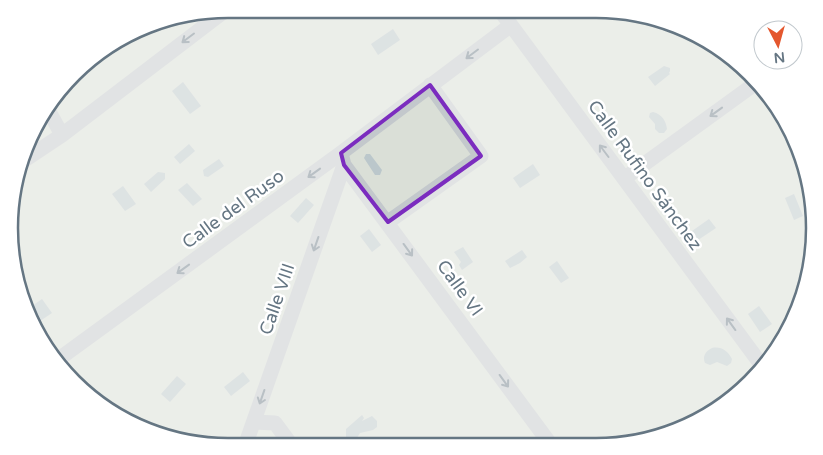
<svg xmlns="http://www.w3.org/2000/svg" width="823" height="455" font-family="'Varela Round',sans-serif">
<style>
.green{fill:#dadfd7}
.water{fill:#bbc7cb}
.lines{fill:none;stroke-linecap:round;stroke-linejoin:round}
.street{stroke:#c3c8cc;stroke-width:15}
.oneway{stroke:#6a7a87}
.marked{fill:none;stroke:#7b2cbf;stroke-width:4;stroke-linejoin:round}
.labels{text-anchor:middle;dominant-baseline:central;stroke-width:5;stroke-linejoin:round;paint-order:stroke}
.street-label{font-size:18px;fill:#657683;stroke:#fff}
.rim{fill:none;stroke:#657683;stroke-width:2.5}
</style>
<rect width="100%" height="100%" fill="#fafaf8"/>
<path class="green" d="M228,9H610L705,38L769,95L807,171L812,256L785,337L717,410L624,444L213,446L118,417L63,372L25,311L9,242L16,171L46,106L95,54L157,20Z"/>
<path class="water" d="M393,29L400,40L378,55L371,44Z
M664,66L670,68V71L669,73L670,74L655,86L648,77Z
M183,82L201,106L190,114L172,91Z
M653,112C662,114 666,121 667,129L664,133H659L655,129V124L649,117L650,113Z
M189,144L195,151L180,164L174,157Z
M366,154H370L382,170L380,175H375L364,158Z
M219,159L224,166L208,177L204,176L203,170Z
M533,164L540,175L520,188L513,178Z
M158,172L165,173V179L151,192L144,184Z
M187,183L202,199L193,206L178,190Z
M123,186L136,204L125,211L112,194Z
M794,194L803,216L794,220L785,198Z
M306,198L314,205L298,223L290,216Z
M709,219L716,228L698,240L692,231Z
M369,229L381,245L372,252L360,236Z
M463,247L473,262L462,270L459,265L461,262L454,252Z
M522,250L527,257L520,263L510,268L505,261Z
M557,261L569,278L561,283L549,267Z
M42,299L52,313L34,325L25,311Z
M759,306L772,324L760,332L748,314Z
M712,348C721,346 728,351 732,359L731,363L727,366L717,362L710,365L705,363C702,356 706,351 712,348Z
M243,372L250,381L231,396L224,387Z
M177,376L186,384L170,402L161,394Z
M362,415L364,418L362,421L372,416L377,421V427L373,430L360,433L355,441H350L346,437V429Z"/>
<g class="lines">
<path class="street" d="M499,9L760,363
M46,106L62,135
M341,153L344,165L551,445
M20,163L62,135L227,9
M625,178L756,83
M388,222L481,156L430,85
M56,361L341,153L511,25
M254,422L275,423L292,446
M245,446L344,165"/>
</g>
<defs><path id="oneway-shaft" d="M-6 0H5M1.5-3L5.5 0L1.5 3" fill="none" stroke-width="1.6" stroke-linecap="round" stroke-linejoin="round" transform="scale(1.25)"/></defs>
<g class="oneway">
<use href="#oneway-shaft" transform="translate(188 38) rotate(143)"/>
<use href="#oneway-shaft" transform="translate(472 54) rotate(143)"/>
<use href="#oneway-shaft" transform="translate(716 112) rotate(144)"/>
<use href="#oneway-shaft" transform="translate(604 151) rotate(-127)"/>
<use href="#oneway-shaft" transform="translate(314 173) rotate(144)"/>
<use href="#oneway-shaft" transform="translate(316 244) rotate(109)"/>
<use href="#oneway-shaft" transform="translate(408 250) rotate(54)"/>
<use href="#oneway-shaft" transform="translate(183 269) rotate(144)"/>
<use href="#oneway-shaft" transform="translate(731 324) rotate(-126)"/>
<use href="#oneway-shaft" transform="translate(504 381) rotate(54)"/>
<use href="#oneway-shaft" transform="translate(262 397) rotate(109)"/>
</g>
<path d="M0 0H823V455H0ZM430,85L481,156L388,222L344,165L341,153Z" fill="#fafaf8" fill-opacity=".55" fill-rule="evenodd"/>
<path class="marked" d="M430,85L481,156L388,222L344,165L341,153Z"/>
<g class="labels">
<g class="street-label">
<text transform="translate(645 175) rotate(54)">Calle Rufino Sánchez</text>
<text transform="translate(233 209) rotate(-36)">Calle del Ruso</text>
<text transform="translate(460 288) rotate(54)">Calle VI</text>
<text transform="translate(277 299) rotate(-71)">Calle VIII</text>
</g>
</g>
<path d="M0 0H823V455H0ZM228 18H596A210 210 0 0 1 806 228V228A210 210 0 0 1 596 438H228A210 210 0 0 1 18 228V228A210 210 0 0 1 228 18Z" fill="#fff" fill-rule="evenodd"/>
<path class="rim" d="M228 18H596A210 210 0 0 1 806 228V228A210 210 0 0 1 596 438H228A210 210 0 0 1 18 228V228A210 210 0 0 1 228 18Z"/>
<g transform="translate(778 45) rotate(174)"><circle r="24" fill="#ffffff" stroke="#c1c8cd"/>
<path d="M0-4L9 19L0 12L-9 19Z" fill="#e4572e"/>
<text y="-8" font-size="14" font-weight="bold" text-anchor="middle" fill="#657683">N</text>
</g>
</svg>
